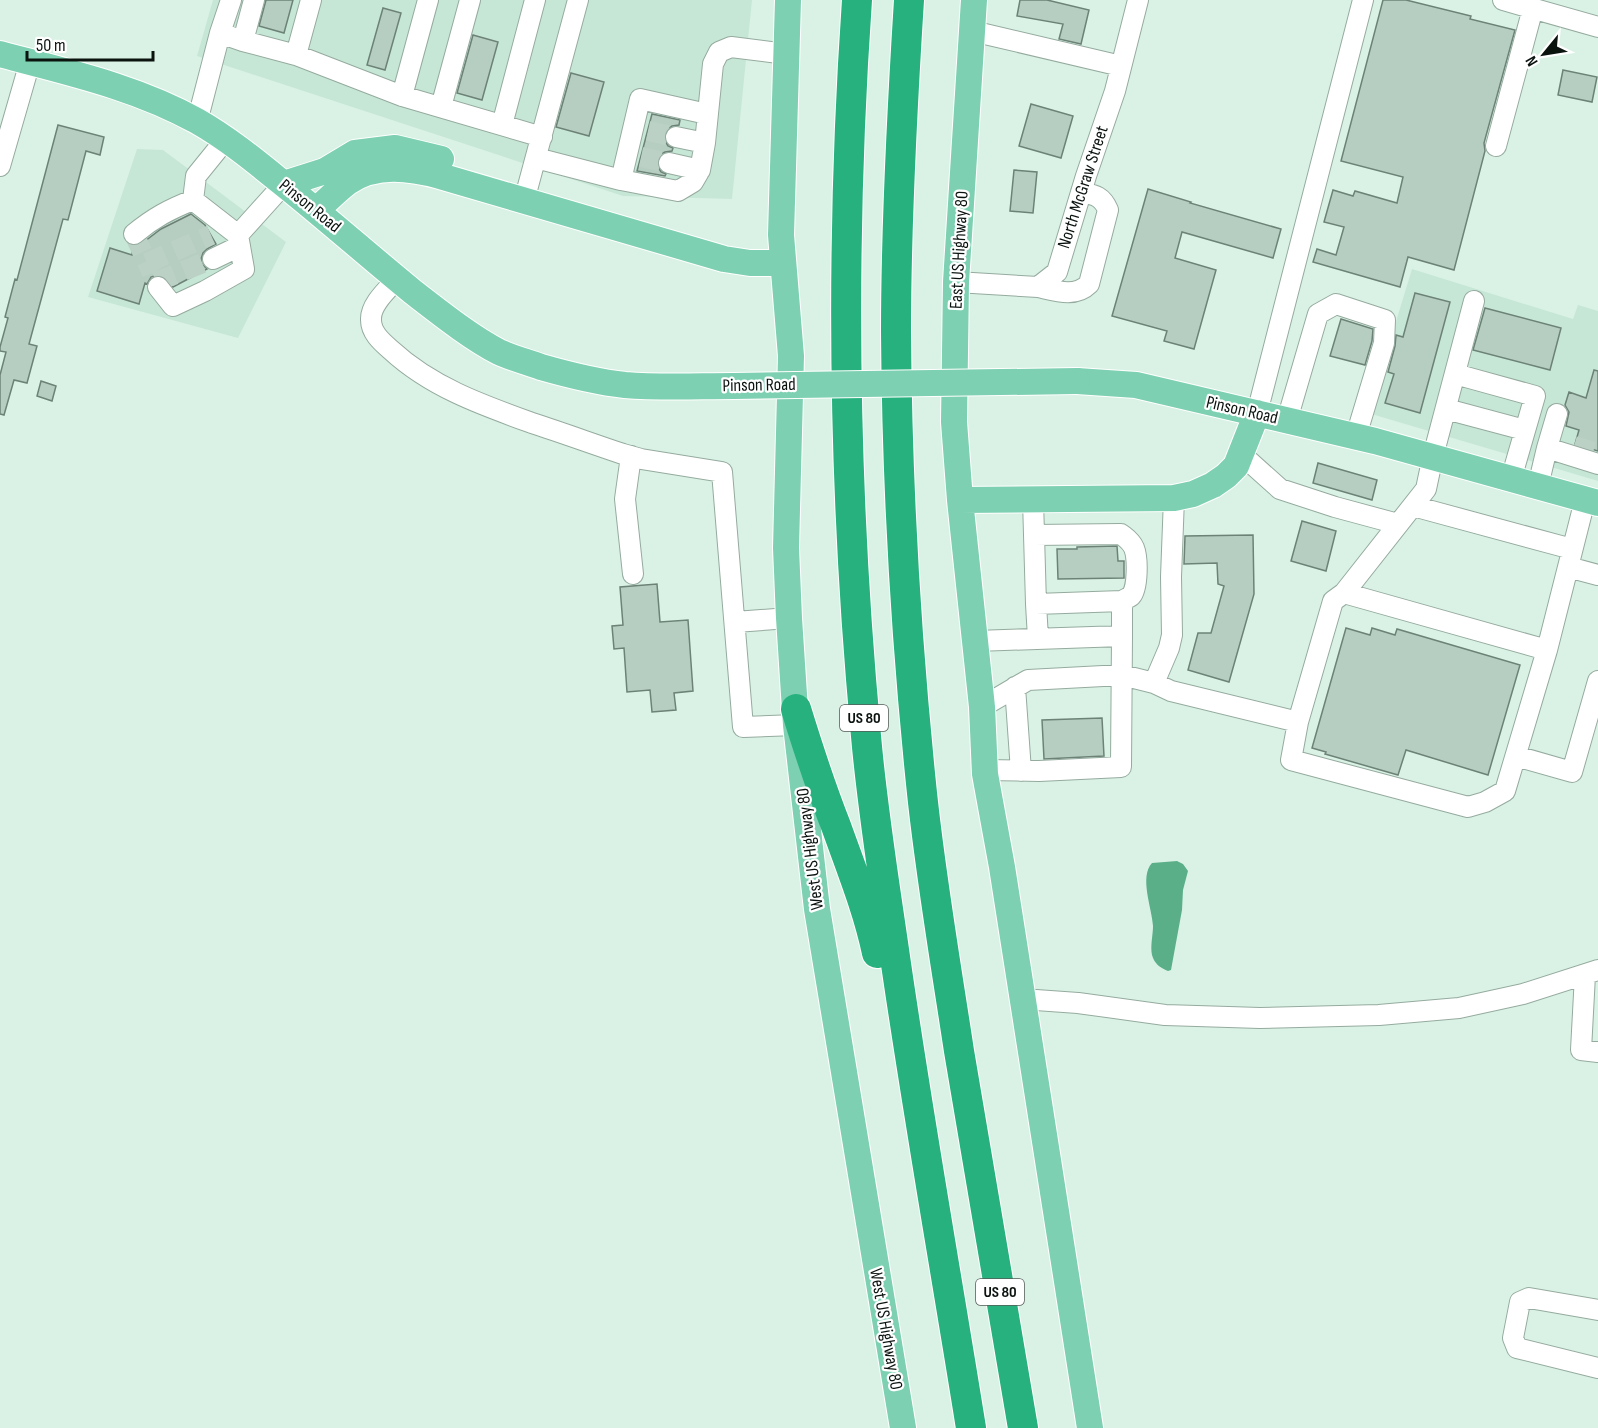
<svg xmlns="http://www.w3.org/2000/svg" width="1598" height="1428" font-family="'Sofia Sans Condensed',sans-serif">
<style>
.built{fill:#c7e7d6}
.water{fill:#5aaf89}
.building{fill:#b6cdc1;stroke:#6c8277;stroke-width:1.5}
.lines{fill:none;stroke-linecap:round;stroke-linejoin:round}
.minor-tunnel{stroke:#bbd1c5;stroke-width:20;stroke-dasharray:20 10;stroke-linecap:butt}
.minor-casing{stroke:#95ab9f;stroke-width:22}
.major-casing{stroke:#fff;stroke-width:28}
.highway-casing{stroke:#fff;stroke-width:32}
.minor{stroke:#fff;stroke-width:20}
.major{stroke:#7dd0b2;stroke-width:26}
.highway{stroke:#26b17e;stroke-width:30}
.major-bridge-casing{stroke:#fff;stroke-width:28;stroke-linecap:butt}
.major-bridge{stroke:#7dd0b2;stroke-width:26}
.labels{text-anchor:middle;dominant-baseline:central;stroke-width:4.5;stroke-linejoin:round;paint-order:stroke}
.shield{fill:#fff;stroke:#545a57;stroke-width:1.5}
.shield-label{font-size:16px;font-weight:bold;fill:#0b130f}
.street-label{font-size:18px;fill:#0b130f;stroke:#fff}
</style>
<rect width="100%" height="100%" fill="#daf2e5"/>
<path class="built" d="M213,0H752L732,199L623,196L197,56Z
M137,149L163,150L286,242L238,338L88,297Z
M1412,269L1573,319L1578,305L1598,311V481L1368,413Z"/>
<path class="water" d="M1177,861L1183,864L1188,871L1183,890L1182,910L1171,970L1168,971C1160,968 1154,963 1152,955C1150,946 1153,935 1153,926C1152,908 1139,877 1152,863Z"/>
<path class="building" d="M266,0H293L284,33L259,26Z
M1020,0H1047L1089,10L1081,44L1059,39L1063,24L1017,16Z
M1383,0H1406L1471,16L1470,19L1515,30L1484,143L1485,151L1454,270L1408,257L1400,287L1313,262L1317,249L1336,255L1344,227L1324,222L1333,190L1353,196L1355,191L1397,203L1403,177L1341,161Z
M383,8L401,13L385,70L367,65Z
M473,35L498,42L482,100L457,93Z
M1563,70L1597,77L1592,102L1558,95Z
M571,73L604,82L589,136L556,127Z
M1031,104L1073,116L1061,158L1019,146Z
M652,114L680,120L679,125L672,126L667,130L664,134L665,141L668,146L673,148L672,151L665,152L661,154L657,160L658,167L661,172L666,174L665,176L637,171Z
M58,125L104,137L100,155L86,151L68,220L63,219L29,344L37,346L27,383L14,380L4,415L0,414V375L6,352L0,351V347L8,318L5,317L15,279L17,280Z
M1014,170L1037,172L1033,213L1010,211Z
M1148,189L1191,202L1190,203L1281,229L1273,258L1182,232L1175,258L1216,270L1194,349L1164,341L1167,331L1112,316Z
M191,214L205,225L216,244L207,249L203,253L201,259L202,264L207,269L173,287L163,276L157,275L151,277L147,284L145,283L139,304L97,291L110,248L132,255L133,246L141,244L161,229Z
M1415,293L1450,302L1420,413L1385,403L1394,374L1388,372L1395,346L1396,335L1403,337Z
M1485,308L1561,328L1550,370L1473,350Z
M1341,319L1373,329L1372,341L1365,365L1330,356Z
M1594,370L1598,371V451L1575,444L1579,430L1566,426L1569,412L1565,405L1569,392L1586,398Z
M41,381L56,386L52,401L37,396Z
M1318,463L1377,480L1372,500L1313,483Z
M1302,521L1336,531L1326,571L1291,561Z
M1253,535L1254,594L1229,682L1188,670L1198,633H1211L1224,586L1218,584L1217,563L1184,564L1185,536Z
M1117,546L1118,561H1124V578L1058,579L1057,549H1077V547Z
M657,584L660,622L688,620L693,691L674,693L676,710L652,712L650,690L627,692L624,648L614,649L612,626L623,625L620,587Z
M1346,628L1370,635L1372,628L1395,635L1397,629L1520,665L1488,775L1406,750L1398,775L1325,754L1326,752L1312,748Z
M1102,718L1104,756L1044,759L1042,720Z"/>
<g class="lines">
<path class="minor-tunnel" d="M648,131L676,137
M641,157L669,163
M134,234L152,273
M147,263L211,235
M156,282L213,259
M1574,446L1598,453"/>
<g class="minor-casing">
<path id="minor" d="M1503,0L1598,27
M972,31L1121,66
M220,33L243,41L296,55L402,96L542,137
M243,41L254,0
M296,55L311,0
M402,96L428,0
M441,107L470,0
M197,122L220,33L231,0
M502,125L535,0
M676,137L705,143
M226,139L196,176L193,200L238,235L284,184
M1496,146L1533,8
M536,158L621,180L678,191L693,182L700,170L705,143L713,64L719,52L731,47L786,54
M669,163L700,170
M0,166L30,62
M621,180L640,99L707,114
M524,201L578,0
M134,234C153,218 170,209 193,200
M213,259L240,246
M397,279C387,290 370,305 371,320C371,333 382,342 391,350C431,387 482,405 532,423C563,433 593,444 623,454L641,459L722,472L743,727L796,725
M956,282L1038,287L1057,272L1086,176L1115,91L1138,0
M158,287L173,306L205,291L244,269L238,235
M1038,287C1056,291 1075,298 1089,284L1108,210C1102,196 1095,195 1081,192
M1474,301L1433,456L1426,489L1344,593L1547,650L1585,500
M1455,374L1535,396L1511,479
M1446,409L1525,430
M1257,413L1363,0
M1287,420L1318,314L1336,304L1385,320L1384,343L1356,436
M1547,448L1557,414
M1241,454L1280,489L1335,507L1398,524
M631,456L625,499L633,574
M1538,486L1547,448L1598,464
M1033,500L1036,604
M1413,506L1572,549
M1034,535L1121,534C1126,538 1131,541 1134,548C1138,558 1138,588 1131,596C1128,598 1125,599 1122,601
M1568,567L1598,575
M1344,593L1333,601L1298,722L1291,760L1468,807L1485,802L1505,791L1547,650
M735,622L789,618
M976,641L1122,636V601L1036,604L1038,638
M1154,683L1169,648L1172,635L1171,577L1174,498
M1015,687L1021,771
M982,707L1028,680L1122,675L1154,683L1171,691L1298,722
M1516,756L1572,772L1598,681
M985,770L1039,771L1121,767L1122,636
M1585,975L1581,1050L1598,1052
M1022,999L1078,1003L1165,1015L1260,1018L1379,1015L1459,1008L1523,994L1598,970
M1598,1310L1529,1298L1520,1302L1513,1338L1517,1348L1598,1368"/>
</g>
<g class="major-casing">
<path id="major" d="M788,0L781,235L791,356L786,548L789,618L796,725L817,909L903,1428
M974,0L956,282L954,422L960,500L982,707L985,774L1002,867L1090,1428
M0,54C67,72 136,87 197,121C227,138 254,160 281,182C326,218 369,256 413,292C439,312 470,337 499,352C512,358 527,362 541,367C569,375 597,382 625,385C661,388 698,386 734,386
M284,184L325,171L355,153L395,148L441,159
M316,210C327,201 337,190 348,182C376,163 410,168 440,176L724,259L750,263H783
M1077,381L1136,385L1375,441L1598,503
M960,500L1174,498L1193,494L1213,485L1226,476L1236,466L1257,413"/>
</g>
<g class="highway-casing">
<path id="highway" d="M857,0C840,245 843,491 866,736C872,805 883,874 893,943C916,1105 945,1266 971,1428
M909,0C902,111 896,221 896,332C897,486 906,640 922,793C931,879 946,965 959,1051C980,1176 1001,1302 1023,1428
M796,709C808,748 821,788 836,826C851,868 868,910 877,953"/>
</g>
<use href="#minor" class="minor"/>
<use href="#major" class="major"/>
<use href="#highway" class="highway"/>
<g class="major-bridge-casing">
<path id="major-bridge" d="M734,386L1077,381"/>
</g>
<use href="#major-bridge" class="major-bridge"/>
</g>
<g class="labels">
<g class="shield">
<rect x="840" y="705" width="48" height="26" rx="4.5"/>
<rect x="976" y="1279" width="48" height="26" rx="4.5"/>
</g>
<g class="shield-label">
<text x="864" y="718">US 80</text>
<text x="1000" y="1292">US 80</text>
</g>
<g class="street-label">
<text transform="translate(1083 187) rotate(-72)">North McGraw Street</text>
<text transform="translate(310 206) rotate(39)">Pinson Road</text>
<text transform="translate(959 250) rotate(-87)">East US Highway 80</text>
<text transform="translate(759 385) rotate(-1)">Pinson Road</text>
<text transform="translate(1242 410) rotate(13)">Pinson Road</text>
<text transform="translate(810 849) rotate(-97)">West US Highway 80</text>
<text transform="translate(886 1329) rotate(80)">West US Highway 80</text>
</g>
</g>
<g transform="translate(1544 54) rotate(240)" stroke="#ffffff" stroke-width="4.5" paint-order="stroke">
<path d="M0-4.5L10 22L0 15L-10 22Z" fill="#0b130f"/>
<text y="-9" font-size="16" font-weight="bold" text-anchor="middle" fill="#0b130f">N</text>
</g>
<path d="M27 51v9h126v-9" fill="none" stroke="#0b130f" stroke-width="3"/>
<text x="36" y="51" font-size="18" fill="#0b130f" stroke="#ffffff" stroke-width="4.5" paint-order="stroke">50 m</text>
</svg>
